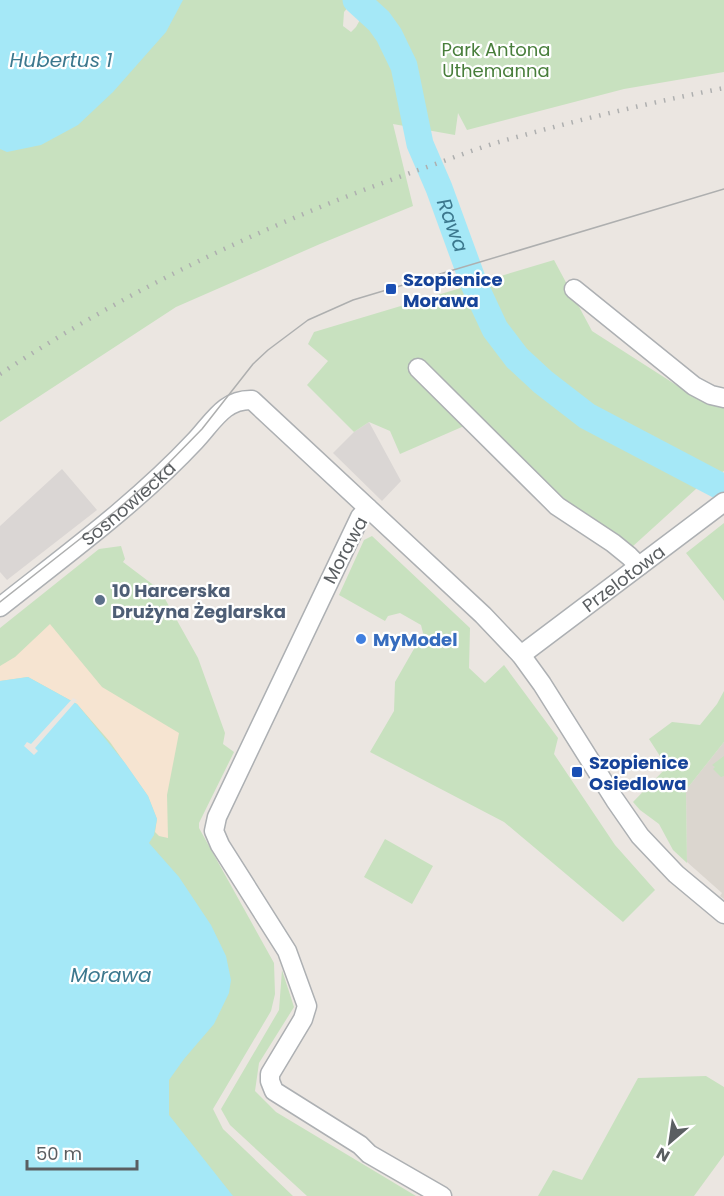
<svg xmlns="http://www.w3.org/2000/svg" width="724" height="1196" font-family="Poppins,sans-serif">
<style>
.industrial{fill:#dad6d4}
.education{fill:#dbd6cf}
.green{fill:#c8e1bf}
.sand{fill:#f6e4d1}
.water{fill:#a5e8f7}
.pier{fill:#ebe6e1}
.lines{fill:none;stroke-linecap:round;stroke-linejoin:round}
.river{stroke:#a5e8f7;stroke-width:27}
.minor-casing{stroke:#adb0b3;stroke-width:21}
.minor{stroke:#fff;stroke-width:18}
.tram{stroke:#aeafaf;stroke-width:1.5}
.rail{stroke:#aeafaf;stroke-width:4.5;stroke-dasharray:1.5 8;stroke-linecap:butt}
.transit-dot{fill:#1a4fb4;stroke:#fff;stroke-width:2}
.service-dot{fill:#5c6f8a;stroke:#fff;stroke-width:2}
.shop-dot{fill:#3f7fe0;stroke:#fff;stroke-width:2}
.labels{text-anchor:middle;dominant-baseline:central;stroke-width:4.5;stroke-linejoin:round;paint-order:stroke}
.park-label{font-size:18px;fill:#487e3b;stroke:#fff}
.transit-label{font-size:18px;font-weight:bold;fill:#164399;stroke:#fff;text-anchor:start}
.street-label{font-size:18px;fill:#5a5e61;stroke:#fff}
.service-label{font-size:18px;font-weight:bold;fill:#4e5e75;stroke:#fff;text-anchor:start}
.shop-label{font-size:18px;font-weight:bold;fill:#366cbe;stroke:#fff;text-anchor:start}
.water-label{font-size:20px;font-style:italic;fill:#3c788e;stroke:#fff}
</style>
<rect width="100%" height="100%" fill="#ebe6e1"/>
<path class="industrial" d="M369,422L401,481L382,501L333,453L354,432Z
M62,469L97,510L7,580L0,572V526Z"/>
<path class="education" d="M724,742V899L720,896L722,893L687,862L686,790Z"/>
<path class="green" d="M0,0H344L350,5L344,12L343,26L351,32L356,27L371,0H724V72L624,89L467,130L458,113L455,135L393,124L413,206L320,244L176,307L0,422Z
M554,260L592,331L698,399L724,406V471L697,488L632,547L555,495L471,423L400,454L390,431L369,422L354,432L307,385L328,361L308,344L314,332Z
M724,523V601L686,553Z
M372,536L470,628L469,668L485,683L504,665L558,738L554,754L615,845L655,890L623,922L504,822L370,752L394,711L395,682L423,633L421,625L400,613L388,616L385,621L339,595L364,540Z
M121,546L125,559L123,562L160,590L198,658L225,733L223,744L234,752L199,823V828L274,963L275,994L271,1011L213,1109L223,1129L293,1196H0V628L99,549Z
M724,691V742L686,790L687,863L673,850L659,824L640,810L633,802L667,767L649,739L672,722L700,725L717,704Z
M724,756V776L721,777L713,769L715,767L712,765Z
M385,839L433,866L412,904L364,877Z
M282,970L294,1007L259,1063L255,1091L276,1112L416,1196H307L230,1125L221,1109L279,1010Z
M706,1076L724,1087V1155L694,1196H538L553,1170L582,1180L638,1078Z"/>
<path class="sand" d="M50,624L102,687L179,733L167,795L168,838L159,836L155,832L157,819L148,796L110,742L77,704L28,677L0,681V666L15,657Z"/>
<path class="water" d="M0,0H183L166,32L113,92L78,125L41,145L7,152L0,149Z
M28,677L77,704L125,763L148,796L157,819L154,835L149,843L179,877L211,925L226,956L231,980L229,993L214,1024L184,1059L169,1080V1115L233,1196H0V681Z"/>
<path class="pier" d="M73,698L77,700L35,748L38,751L34,755L24,746L27,742L31,744Z"/>
<g class="lines">
<path class="river" id="s1" d="M356,0L379,21L389,35L404,66L420,144L439,188L474,284L495,329L517,358L543,382L587,416L724,488"/>
<g class="minor-casing">
<g id="minor">
<path d="M574,289L694,386L711,395L724,398"/>
<path d="M418,368L557,506L613,543L629,556L639,566"/>
<path d="M368,508L360,517L217,817L214,831L220,845L287,951L307,1006L303,1019L270,1074V1081L274,1091L360,1145L369,1154L442,1196"/>
<path id="s2" d="M0,607C67,554 137,503 195,441C213,422 224,399 252,400L483,615L521,655L542,684L615,800L640,836L676,874L724,914"/>
<path id="s3" d="M521,655L724,502"/>
</g>
</g>
<use href="#minor" class="minor"/>
<path class="tram" d="M0,602L118,509L159,473L202,429L253,364L268,350L308,320L353,300L724,189"/>
<path class="rail" d="M0,374C127,290 266,224 410,173C439,163 469,151 499,142C573,121 648,103 724,88"/>
</g>
<g class="transit-dot">
<rect x="385" y="283" width="12" height="12" rx="3"/>
<rect x="571" y="766" width="12" height="12" rx="3"/>
</g>
<circle class="service-dot" cx="100" cy="600" r="6"/>
<circle class="shop-dot" cx="361" cy="639" r="6"/>
<g class="labels">
<g class="park-label">
<text x="496" y="49">Park Antona<tspan x="496" dy="21">Uthemanna</tspan></text>
</g>
<g class="transit-label">
<text x="403" y="279">Szopienice<tspan x="403" dy="21">Morawa</tspan></text>
<text x="589" y="762">Szopienice<tspan x="589" dy="21">Osiedlowa</tspan></text>
</g>
<g class="street-label">
<text stroke="none"><textPath href="#s2" startOffset="165">Sosnowiecka</textPath></text>
<text transform="translate(345 550) rotate(-62)">Morawa</text>
<text stroke="none"><textPath href="#s3" startOffset="128">Przelotowa</textPath></text>
</g>
<g class="service-label">
<text x="112" y="590">10 Harcerska<tspan x="112" dy="21">Drużyna Żeglarska</tspan></text>
</g>
<g class="shop-label">
<text x="373" y="639">MyModel</text>
</g>
<g class="water-label">
<text x="61" y="60">Hubertus 1</text>
<text stroke="none"><textPath href="#s1" startOffset="250">Rawa</textPath></text>
<text x="111" y="975">Morawa</text>
</g>
</g>
<g transform="translate(670 1142) rotate(209)" stroke="#ffffff" stroke-width="4.5" paint-order="stroke">
<path d="M0-4.5L10 22L0 15L-10 22Z" fill="#5a5e61"/>
<text y="-9" font-size="16" font-weight="bold" text-anchor="middle" fill="#5a5e61">N</text>
</g>
<path d="M27 1160v9h110v-9" fill="none" stroke="#5a5e61" stroke-width="3"/>
<text x="36" y="1160" font-size="18" fill="#5a5e61" stroke="#ffffff" stroke-width="4.5" paint-order="stroke">50 m</text>
</svg>
